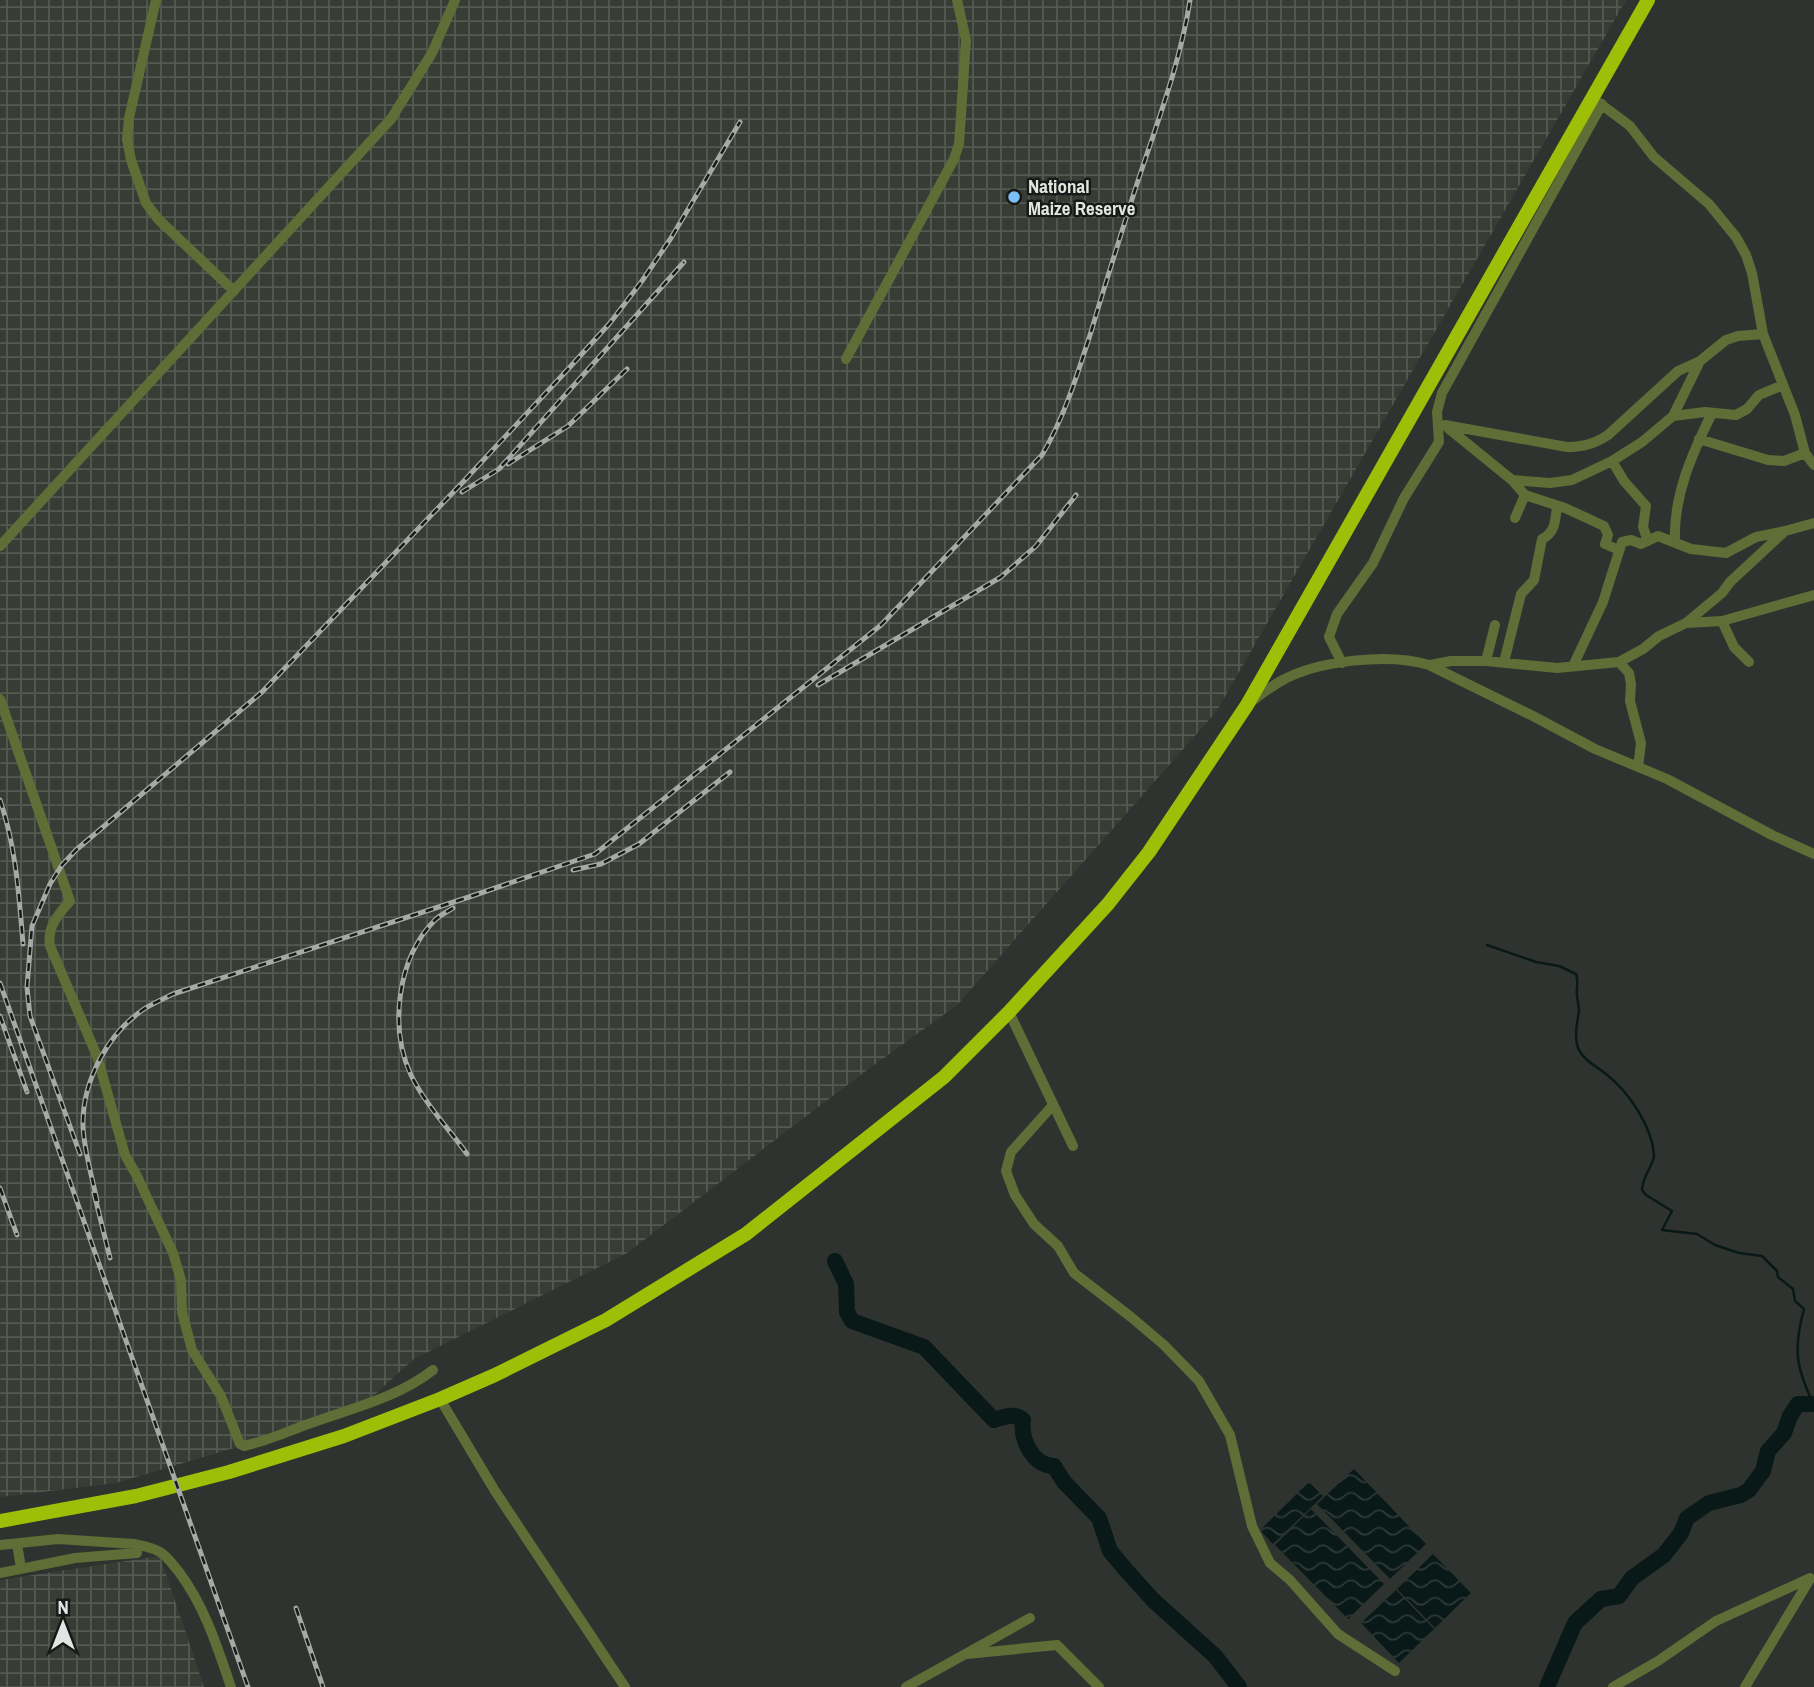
<svg xmlns="http://www.w3.org/2000/svg" width="1814" height="1687" font-family="'Archivo Narrow',sans-serif">
<style>
.industrial{fill:url(#industrial-grid)}
.water{fill:url(#water-waves)}
.lines{fill:none;stroke-linecap:round;stroke-linejoin:round}
.stream{stroke:#081917;stroke-width:2.5}
.river{stroke:#081917;stroke-width:16}
.minor{stroke:#5f6d36;stroke-width:10}
.highway{stroke:#9ebe08;stroke-width:14}
.rail-casing{stroke:#a6a9a5;stroke-width:5}
.rail{stroke:#181a18;stroke-width:2.5;stroke-dasharray:8;stroke-linecap:butt}
.poi-dot{fill:#7abff8;stroke:#181a18;stroke-width:2.5}
.labels{text-anchor:middle;dominant-baseline:central;stroke-width:5;stroke-linejoin:round;paint-order:stroke}
.poi-label{font-size:19px;font-weight:bold;fill:#e3e5e2;stroke:#181a18;text-anchor:start}
</style>
<defs>
<pattern id="industrial-grid" width="8" height="8" patternUnits="userSpaceOnUse" patternTransform="scale(1.75)"><rect width="8" height="8" fill="#373d35"/><path d="M0 4h8M4 0v8" fill="none" stroke="#545952"/></pattern>
<pattern id="water-waves" width="16" height="10" patternUnits="userSpaceOnUse" patternTransform="scale(1.75)"><rect width="16" height="10" fill="#081917"/><path d="M0 5q4-4 8 0t8 0" fill="none" stroke="#2c3a38"/></pattern>
</defs>
<rect width="100%" height="100%" fill="#2f332f"/>
<path class="industrial" d="M0,0H1626L1216,712L957,1005L859,1076L627,1253L414,1359L356,1412L116,1483L0,1497Z
M160,1556L204,1687H0V1580Z"/>
<path class="water" d="M1354,1469L1426,1544L1390,1579L1317,1504Z
M1309,1482L1323,1496L1273,1544L1260,1530Z
M1311,1509L1384,1584L1348,1619L1275,1545Z
M1433,1554L1471,1593L1435,1628L1397,1589Z
M1396,1590L1434,1629L1399,1663L1361,1623Z"/>
<g class="lines">
<path class="stream" d="M1487,945L1536,962L1559,966L1576,974C1579,982 1576,987 1577,995C1577,1000 1579,1005 1579,1011C1577,1024 1574,1035 1578,1048C1583,1060 1596,1066 1606,1074C1628,1091 1652,1126 1654,1155C1654,1165 1642,1176 1642,1190L1646,1195L1672,1211L1662,1230L1697,1234L1715,1245L1739,1253L1762,1256L1777,1271L1778,1277L1793,1289L1795,1301L1804,1309C1793,1349 1796,1367 1813,1403"/>
<path class="river" d="M835,1261L846,1284L847,1312L852,1321L924,1347L994,1420C1004,1417 1014,1412 1023,1420C1020,1439 1033,1466 1054,1466L1064,1482L1099,1518L1110,1551L1126,1570L1153,1600L1215,1656L1239,1687
M1547,1687L1575,1623L1601,1599L1619,1596L1632,1578L1664,1555L1681,1533L1687,1518L1709,1503L1741,1495L1749,1490L1763,1471L1768,1451L1784,1433L1790,1416L1798,1404H1814"/>
<path class="minor" d="M156,0L129,118L127,139L131,160L146,203L158,219L234,291
M1598,102L1630,126L1654,157L1709,204L1736,237L1746,255L1752,273L1763,334L1795,415L1805,453L1814,465
M846,359L954,159L959,144L966,40L957,0
M1673,416L1705,412L1736,415L1747,409L1759,395L1783,385
M1445,425L1567,447C1583,447 1594,444 1608,435L1678,371L1700,361
M1448,428L1512,480L1525,495L1565,508L1604,526L1608,535L1605,544L1619,550
M1699,439L1768,460L1784,461L1805,453
M1612,461L1624,481L1646,506L1643,527L1648,541
M1512,480L1550,483L1572,480L1612,461L1642,442L1673,416L1700,361L1726,340L1738,336L1763,334
M1515,518L1525,495
M1675,542C1673,496 1692,454 1712,413
M0,546L391,119L432,53L455,0
M1722,621L1734,647L1749,662
M1686,623L1722,593L1730,582L1785,531L1814,523
M1486,661L1495,625
M1504,662L1521,594L1534,580L1542,539C1556,532 1555,520 1557,506
M1619,662L1629,673L1631,684L1630,701L1641,743L1638,767
M1342,663L1329,637L1337,614L1373,563L1404,498L1439,442L1437,412L1442,393L1602,104
M1430,665L1451,661H1486L1557,668L1619,662L1643,649L1659,636L1686,623L1722,621L1814,595
M1573,666L1603,602L1622,542L1631,540L1641,544L1658,536L1691,549L1726,553L1756,537L1785,531
M0,699L70,901C58,915 47,926 50,946L97,1056L125,1155L137,1176L173,1253L181,1280L182,1312L192,1350L221,1396L240,1444L244,1446C266,1441 279,1435 300,1427C344,1410 395,1400 433,1370
M1250,703C1260,695 1270,687 1281,681C1318,660 1389,653 1429,665L1533,716L1595,749L1667,779L1772,835L1814,854
M1009,1012L1073,1146
M1053,1105L1011,1152L1006,1171L1015,1195L1034,1224L1058,1246L1074,1273L1131,1317L1164,1345L1199,1381L1230,1435L1252,1526L1270,1563L1290,1580L1338,1634L1395,1671
M440,1399L495,1491L625,1687
M17,1544L21,1568
M134,1544C143,1546 152,1547 160,1552C168,1557 173,1565 179,1572C205,1607 217,1646 231,1687
M0,1545L58,1539L134,1544L137,1553L75,1558L0,1573
M967,1654L1057,1645L1099,1687
M906,1687L1030,1618
M1613,1687L1658,1661L1716,1621L1810,1578
M1745,1687L1810,1579"/>
<path class="highway" d="M0,1521L136,1496L229,1472L344,1436L440,1399L495,1375L606,1320L746,1234L944,1077L1009,1012L1108,904L1149,852L1247,705L1648,0"/>
<g class="rail-casing">
<path id="rail" d="M508,464L568,426L627,369
M462,492L499,469L684,262
M818,685L1001,577L1036,546L1076,495
M0,800C16,847 19,895 23,944
M573,870L601,864L639,844L730,772
M453,908C447,912 440,915 435,920C397,958 389,1028 411,1075C425,1104 449,1129 467,1154
M0,983L248,1687
M0,1016L27,1092
M80,1154L30,1016L27,987L32,926L50,884L62,865L76,850L262,692L462,483L570,367L610,323L642,281L671,238L740,122
M0,1188L17,1235
M94,1193L110,1258
M97,1201C92,1176 84,1151 83,1126C82,1082 107,1034 144,1009C153,1003 163,999 173,994L469,897L595,854L881,625L1042,455C1065,416 1077,375 1091,332C1103,291 1116,250 1129,209C1150,140 1179,72 1190,0
M296,1608L323,1687"/>
</g>
<use href="#rail" class="rail"/>
</g>
<circle class="poi-dot" cx="1014" cy="197" r="7"/>
<g class="labels">
<g class="poi-label">
<text x="1028" y="186">National<tspan x="1028" dy="22">Maize Reserve</tspan></text>
</g>
</g>
<g transform="translate(63 1624)" stroke="#181a18" stroke-width="5" paint-order="stroke">
<path d="M0-5L12 26L0 18L-12 26Z" fill="#e3e5e2"/>
<text y="-10" font-size="19" font-weight="bold" text-anchor="middle" fill="#e3e5e2">N</text>
</g>
</svg>
